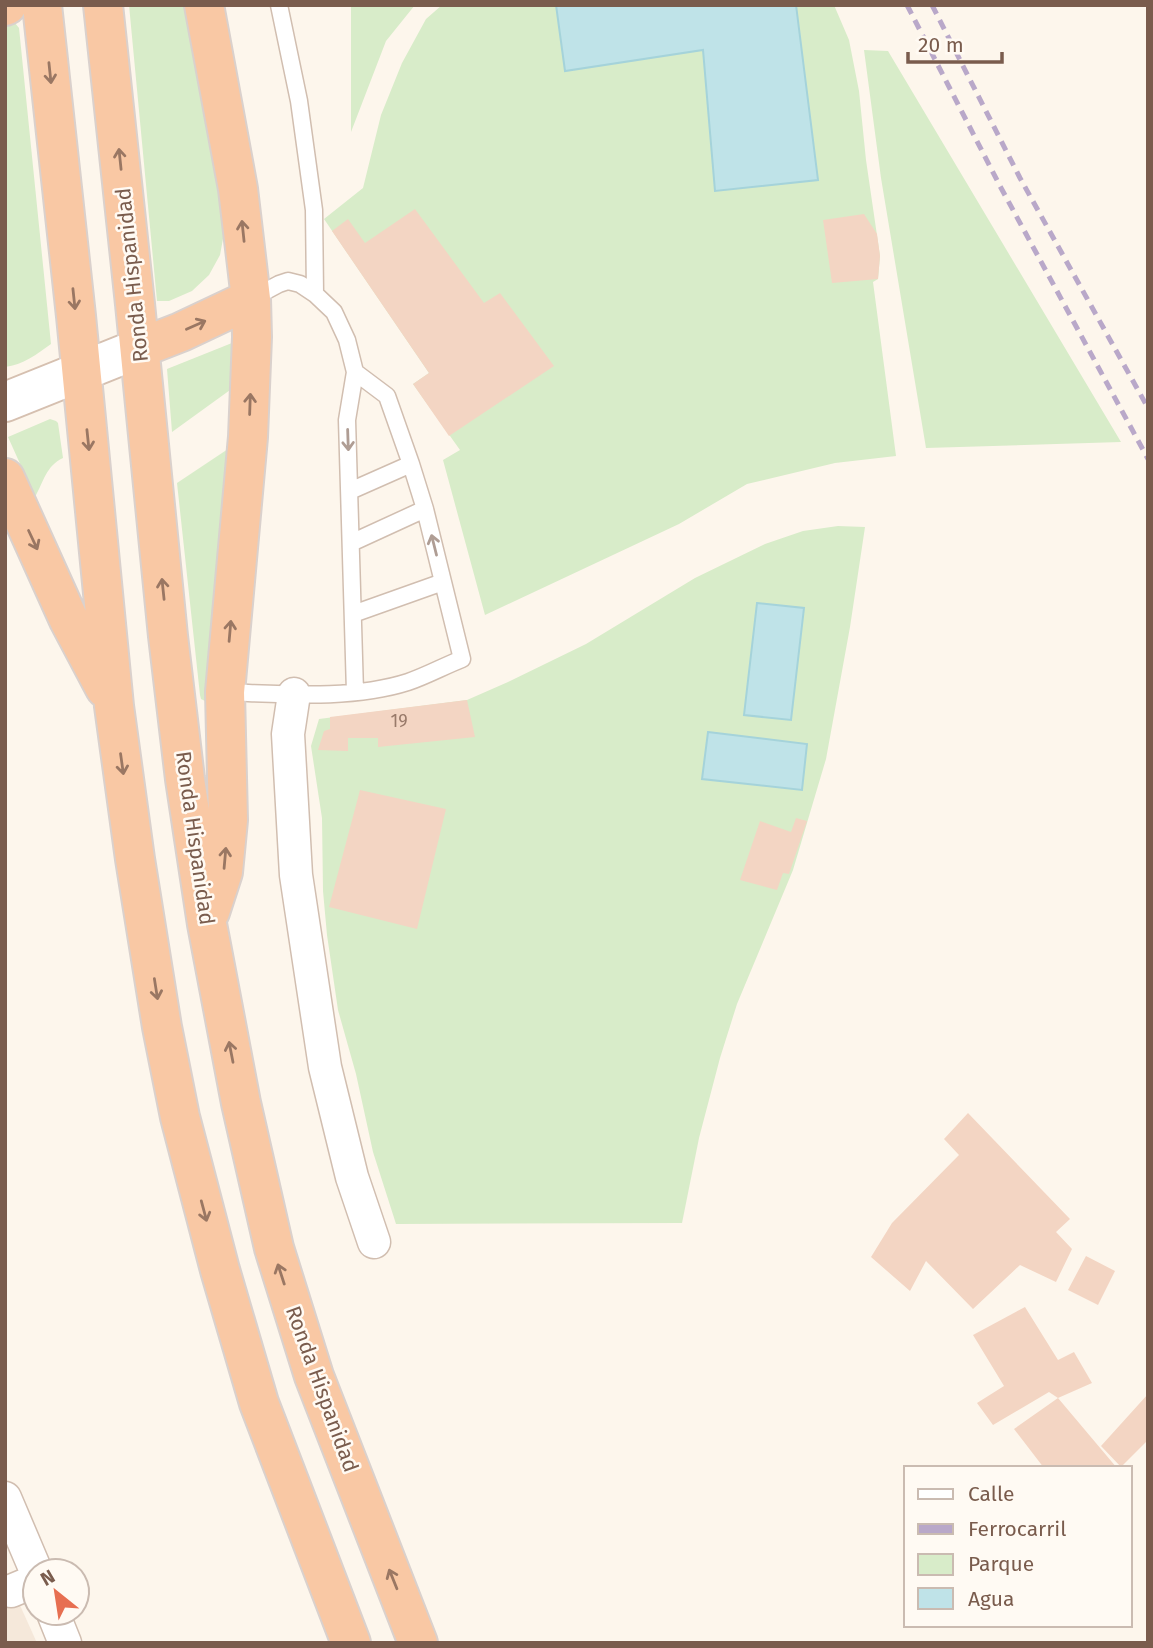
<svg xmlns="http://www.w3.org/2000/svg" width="1153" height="1648" font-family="'Fira Sans',sans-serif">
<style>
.residential{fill:#f5e8da}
.green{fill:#d8ecc9}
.water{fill:#bfe3e8;stroke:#a5d3da;stroke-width:2}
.building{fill:#f3d5c3}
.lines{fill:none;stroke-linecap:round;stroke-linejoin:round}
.service-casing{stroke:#d1beb0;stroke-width:19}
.minor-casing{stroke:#d1beb0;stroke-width:35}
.secondary-casing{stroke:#d6c0b0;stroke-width:42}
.trunk-casing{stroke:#dad1cd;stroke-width:42}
.service{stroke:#fff;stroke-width:16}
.minor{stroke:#fff;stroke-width:32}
.secondary{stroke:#fff;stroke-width:38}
.trunk{stroke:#f9c8a4;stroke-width:38}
.rail{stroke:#b9a8c9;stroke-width:5;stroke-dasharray:10 7;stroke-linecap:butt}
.oneway{stroke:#9a7763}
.oneway2{stroke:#af9d94}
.labels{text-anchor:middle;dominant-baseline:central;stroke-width:5;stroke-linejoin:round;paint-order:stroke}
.number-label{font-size:18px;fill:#987a6a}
.street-label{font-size:21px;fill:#7a5c4d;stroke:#fffaf3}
</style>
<rect width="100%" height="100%" fill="#fdf6ec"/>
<path class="residential" d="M5,1572L37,1643H5Z"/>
<path class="green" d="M129,5H187L208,97L225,228L220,255L209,275L192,291L169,301H157Z
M351,5H415L386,41L351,132Z
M442,5H834L849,40L859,91L866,160L880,256L878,279L873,282L896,456L835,463L747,484L679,524L485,615L443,460L460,450L413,384L429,373L324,219L363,188L381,115L402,63L426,19Z
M15,23L19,28L51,344C37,354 23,365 5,367V27Z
M864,50L888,51L1121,442L926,448L881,178Z
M232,343L236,344L237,385L172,432L167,369Z
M50,419L56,421L58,423L63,458C46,466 44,481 35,497L8,437Z
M234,445L208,700L205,701L201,699L200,695L177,483Z
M838,526L865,527L850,627L826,759L793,870L737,1004L720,1058L699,1138L682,1223L396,1224L373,1152L356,1074L338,1010L327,935L323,891L322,818L311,746L319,719L467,700L508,682L586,644L695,578L765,544L803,531Z"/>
<path class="water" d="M556,5H796L818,180L715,191L703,50L565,71Z
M757,603L804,608L791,720L744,715Z
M708,732L807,744L802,790L702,779Z"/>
<path class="building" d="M415,209L484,303L500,293L554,366L449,436L413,384L429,373L332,231L348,219L365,243Z
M864,214L877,234L880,256L878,279L832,283L823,220Z
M467,700L475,737L378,747V738H348V751L318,750L324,731L330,729V717Z
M360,790L446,809L417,929L329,907Z
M796,818L807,821L789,874L783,873L777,890L740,880L760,821L791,832Z
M968,1113L1070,1219L1056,1232L1072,1249L1056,1282L1020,1265L973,1309L926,1261L910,1291L871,1257L892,1223L959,1155L944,1139Z
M1086,1256L1115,1271L1098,1305L1068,1290Z
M1025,1307L1058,1360L1074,1352L1092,1383L1058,1398L1049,1392L993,1425L977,1403L1004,1386L973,1335Z
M1148,1394V1440L1121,1467L1101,1446Z
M1058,1398L1117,1468H1044L1014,1429Z"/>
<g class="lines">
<g class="service-casing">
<path id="service" d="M279,5L299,101L314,210L315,294
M251,299L279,284L288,281L300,284L315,294L334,312L347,340L355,372L347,420L355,692
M350,491L411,464
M351,543L425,509
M353,614L443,582
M225,692C283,694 352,700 408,682C426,676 444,666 462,659L425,509L411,464L387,396L355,372"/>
</g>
<g class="minor-casing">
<path id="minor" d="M294,694L288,734L296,875L325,1067L352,1177L374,1242
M5,1498L36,1571
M11,1591L35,1581
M53,1613L65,1643"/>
</g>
<g class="secondary-casing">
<path id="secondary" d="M5,402L140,348"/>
</g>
<g class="trunk-casing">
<path id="trunk" d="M42,5L76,316L114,706L135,859L162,1027L180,1117L220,1270L259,1403L351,1643
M103,5L135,304L168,636L185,779L207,924L241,1103L274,1248L314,1376L418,1643
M204,5L238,189L251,299L252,337L248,437L225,692L228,820L223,872L210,912
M5,6L7,5
M140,348L181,332L251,299
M5,478L69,620L105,688"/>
</g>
<use href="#service" class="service"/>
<use href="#minor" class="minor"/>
<use href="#secondary" class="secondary"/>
<use href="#trunk" class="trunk"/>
<path class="rail" d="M907,5L1000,186L1148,459
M932,5L1020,178L1148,408"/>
</g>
<defs><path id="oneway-shaft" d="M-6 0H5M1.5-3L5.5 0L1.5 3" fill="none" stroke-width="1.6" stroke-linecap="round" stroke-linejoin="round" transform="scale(1.75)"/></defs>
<g class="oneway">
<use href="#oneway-shaft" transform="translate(50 73) rotate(84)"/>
<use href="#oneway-shaft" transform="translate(120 159) rotate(-96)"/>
<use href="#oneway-shaft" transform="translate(243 231) rotate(-96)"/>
<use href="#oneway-shaft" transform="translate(74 299) rotate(84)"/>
<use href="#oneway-shaft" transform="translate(196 325) rotate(-24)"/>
<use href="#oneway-shaft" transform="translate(250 404) rotate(-88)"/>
<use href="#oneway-shaft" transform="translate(88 440) rotate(84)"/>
<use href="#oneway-shaft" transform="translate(33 540) rotate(65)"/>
<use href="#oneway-shaft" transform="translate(163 589) rotate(-96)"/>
<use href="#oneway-shaft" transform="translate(230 631) rotate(-85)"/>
<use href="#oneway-shaft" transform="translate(122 764) rotate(82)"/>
<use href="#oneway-shaft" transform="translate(225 858) rotate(-85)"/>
<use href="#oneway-shaft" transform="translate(156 989) rotate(81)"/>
<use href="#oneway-shaft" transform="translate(231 1052) rotate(-101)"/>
<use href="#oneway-shaft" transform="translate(204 1211) rotate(75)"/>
<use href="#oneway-shaft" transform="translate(281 1274) rotate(-108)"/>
<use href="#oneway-shaft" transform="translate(393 1579) rotate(-112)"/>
</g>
<g class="oneway2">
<use href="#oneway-shaft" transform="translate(348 440) rotate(88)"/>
<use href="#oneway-shaft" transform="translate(434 545) rotate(-104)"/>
</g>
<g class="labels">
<g class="number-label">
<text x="399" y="721">19</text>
</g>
<g class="street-label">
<text transform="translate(132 275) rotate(-96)">Ronda Hispanidad</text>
<text transform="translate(195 838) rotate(82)">Ronda Hispanidad</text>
<text transform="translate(322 1389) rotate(70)">Ronda Hispanidad</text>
</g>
</g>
<rect width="1153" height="1648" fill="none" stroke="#7a5c4d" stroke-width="14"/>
<rect x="904" y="1466" width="228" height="161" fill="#fffaf3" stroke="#cabbb1" stroke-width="2"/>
<rect x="918" y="1489" width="35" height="10" fill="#ffffff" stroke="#cabbb1" stroke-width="2"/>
<text x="968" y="1501" font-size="21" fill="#7a5c4d">Calle</text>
<rect x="918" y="1524" width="35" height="10" fill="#b9a8c9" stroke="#cabbb1" stroke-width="2"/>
<text x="968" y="1536" font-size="21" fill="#7a5c4d">Ferrocarril</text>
<rect x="918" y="1554" width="35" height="21" fill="#d8ecc9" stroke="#cabbb1" stroke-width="2"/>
<text x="968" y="1571" font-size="21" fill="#7a5c4d">Parque</text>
<rect x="918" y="1588" width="35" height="21" fill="#bfe3e8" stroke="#cabbb1" stroke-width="2"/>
<text x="968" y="1606" font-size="21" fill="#7a5c4d">Agua</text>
<g transform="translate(56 1592) rotate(330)"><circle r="33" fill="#fffaf3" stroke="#cabbb1" stroke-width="2"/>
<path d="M0-5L12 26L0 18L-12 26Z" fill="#e76f51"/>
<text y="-10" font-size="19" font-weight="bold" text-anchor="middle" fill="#7a5c4d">N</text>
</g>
<path d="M908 52v10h94v-10" fill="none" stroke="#7a5c4d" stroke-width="3.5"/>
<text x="918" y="52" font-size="21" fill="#7a5c4d" stroke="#fffaf3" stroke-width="5" paint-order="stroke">20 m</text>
</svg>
